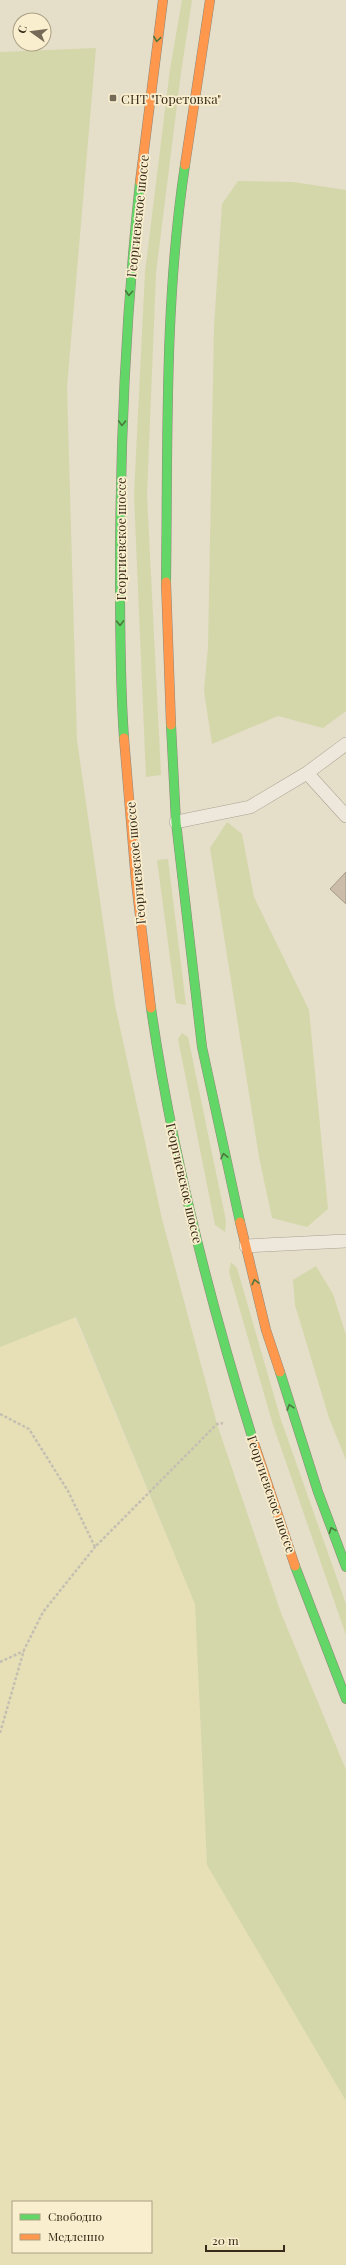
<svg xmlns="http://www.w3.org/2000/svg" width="346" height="2265" font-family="'Playfair Display',serif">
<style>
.farmland{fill:#e7e0b7;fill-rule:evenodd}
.green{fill:#d4d7aa}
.building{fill:#cabca9;stroke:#a59989}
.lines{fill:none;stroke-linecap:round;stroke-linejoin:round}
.lane-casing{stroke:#aaa293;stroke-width:14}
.fast-casing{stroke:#8f8879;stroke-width:10}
.slow-casing{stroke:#8f8879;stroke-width:10}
.path{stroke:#c5bfb2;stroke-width:2.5;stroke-dasharray:3 2;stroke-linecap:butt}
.lane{stroke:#ede8db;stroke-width:13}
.fast{stroke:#63d668;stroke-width:9}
.slow{stroke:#ff974d;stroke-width:9}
.oneway{stroke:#4c783d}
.poi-dot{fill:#756a57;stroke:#f9eecd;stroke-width:1.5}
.labels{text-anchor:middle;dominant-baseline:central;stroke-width:3.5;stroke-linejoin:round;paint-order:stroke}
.poi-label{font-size:13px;fill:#392b1a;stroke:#f9eecd;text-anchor:start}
.street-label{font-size:13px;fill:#392b1a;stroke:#f9eecd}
</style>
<rect width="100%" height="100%" fill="#e5dec9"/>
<path class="farmland" d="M75,1317L195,1604L207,1865L346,2101V2265H0V1347ZM13,2202H151V2252H13Z"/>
<path class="green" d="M182,0H192L181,73L156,273L147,495L161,775L146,777L134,495L145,272L170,69Z
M96,48L67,387L77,740L115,1005L162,1219L217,1424L281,1613L346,1770V2101L207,1865L195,1604L76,1317L0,1347V52Z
M238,181L293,182L346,190V711L323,728L278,716L212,744L204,691L208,647L214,327L222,204Z
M227,822L242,834L254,897L309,1010L328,1209L307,1227L272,1218L259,1157L210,848Z
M168,859L186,1005L176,1003L157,860Z
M182,1033L188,1037L226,1221L225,1232L215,1225L178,1039Z
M231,1262L237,1268L281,1420L346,1604V1635L273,1425L229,1272Z
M316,1266L333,1294L346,1335V1460L329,1418L295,1305L293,1280Z"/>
<path class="building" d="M346,872V904L330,889Z"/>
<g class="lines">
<g class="lane-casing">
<path id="lane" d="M307,773L346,816
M176,822L250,807L307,773L346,744
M246,1246L346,1241"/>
</g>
<g class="fast-casing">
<path id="fast" d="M166,582C168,444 164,303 185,165
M171,725L176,822L202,1047L240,1222
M124,738C120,683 120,629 120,574C120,443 126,312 140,182
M151,1008C172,1154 209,1299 253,1440
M280,1372L318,1492L346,1567
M295,1566L346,1699"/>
</g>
<g class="slow-casing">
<path id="slow" d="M185,165L210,0
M140,182L163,0
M166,582L171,725
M124,738L136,882L151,1008
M240,1222L266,1330L280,1372
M253,1440L295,1566"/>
</g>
<path class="path" d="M0,1414L29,1429L68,1491L95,1547L217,1424L223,1423
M0,1662L24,1651
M0,1733L24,1650L43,1612L95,1547"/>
<use href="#lane" class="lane"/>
<use href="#fast" class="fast"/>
<use href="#slow" class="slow"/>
</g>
<defs><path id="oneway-chevron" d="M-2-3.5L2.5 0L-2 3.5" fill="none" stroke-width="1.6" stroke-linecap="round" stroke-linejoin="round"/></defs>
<g class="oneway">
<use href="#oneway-chevron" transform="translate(157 39) rotate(99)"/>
<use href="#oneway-chevron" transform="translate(129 293) rotate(94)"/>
<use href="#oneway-chevron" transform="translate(122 423) rotate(92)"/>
<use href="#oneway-chevron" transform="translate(120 623) rotate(89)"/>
<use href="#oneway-chevron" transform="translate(224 1156) rotate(-102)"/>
<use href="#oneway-chevron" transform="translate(255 1282) rotate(-104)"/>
<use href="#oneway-chevron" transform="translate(290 1407) rotate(-107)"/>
<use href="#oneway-chevron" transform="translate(332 1530) rotate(-111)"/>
</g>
<rect class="poi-dot" x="109" y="94" width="8" height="8" rx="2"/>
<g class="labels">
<g class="poi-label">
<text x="121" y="98">СНТ "Горетовка"</text>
</g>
<g class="street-label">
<text transform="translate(137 216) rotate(-84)">Георгиевское шоссе</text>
<text transform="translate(120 539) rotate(-90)">Георгиевское шоссе</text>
<text transform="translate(135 863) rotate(-95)">Георгиевское шоссе</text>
<text transform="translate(185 1183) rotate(77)">Георгиевское шоссе</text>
<text transform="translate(272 1494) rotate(71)">Георгиевское шоссе</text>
</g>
</g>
<rect x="12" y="2201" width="140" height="52" fill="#f9eecd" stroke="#aca085"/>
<rect x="20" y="2214" width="20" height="6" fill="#63d668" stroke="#aca085"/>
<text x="48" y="2221" font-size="12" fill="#392b1a">Свободно</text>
<rect x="20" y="2234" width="20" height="6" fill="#ff974d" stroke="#aca085"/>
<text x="48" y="2241" font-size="12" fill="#392b1a">Медленно</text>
<g transform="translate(32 32) rotate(284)"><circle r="19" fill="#f9eecd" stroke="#aca085"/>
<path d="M0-3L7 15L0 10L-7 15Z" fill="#756a57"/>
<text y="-6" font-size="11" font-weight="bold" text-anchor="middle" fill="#392b1a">С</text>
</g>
<path d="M206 2245v6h78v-6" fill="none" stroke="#392b1a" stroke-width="2"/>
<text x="212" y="2245" font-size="12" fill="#392b1a" stroke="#f9eecd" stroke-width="3" paint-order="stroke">20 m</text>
</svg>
